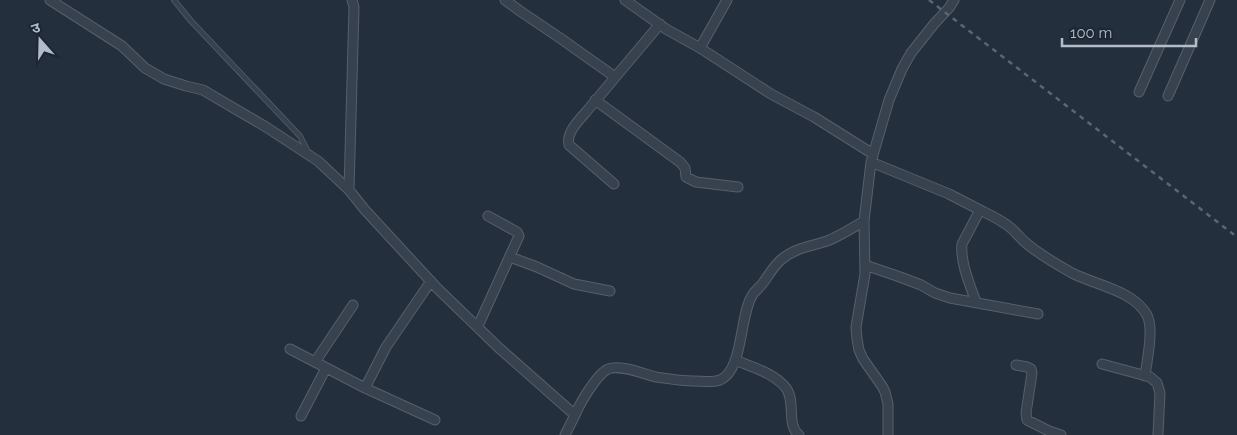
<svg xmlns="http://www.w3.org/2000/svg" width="1237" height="435" font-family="Raleway,'Noto Sans Devanagari',sans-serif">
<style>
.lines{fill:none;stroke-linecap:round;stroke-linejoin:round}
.service-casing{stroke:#565f6c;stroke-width:6}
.minor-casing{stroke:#565f6c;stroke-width:11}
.service{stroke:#38414e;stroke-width:4.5}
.minor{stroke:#38414e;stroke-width:9}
.rail{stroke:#5a6575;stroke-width:2.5;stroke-dasharray:5 5;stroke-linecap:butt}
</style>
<rect width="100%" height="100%" fill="#242f3e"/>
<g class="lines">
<g class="service-casing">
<path id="service" d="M174,0L191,21L300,136L308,152"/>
</g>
<g class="minor-casing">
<path id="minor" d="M50,0L122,46L145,68L164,79L186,86L203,90L266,127L318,161L349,190L365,210L437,288L499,348L575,415C580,403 597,374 608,369C620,364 644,374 656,377C669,379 681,381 694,381C702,381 712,383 720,380C744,370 739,314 753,294C756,290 760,287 763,283C769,275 774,265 782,259C795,248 812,246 827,241C840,236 852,228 864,221
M505,0L520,11L560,38L615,77
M625,0L666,29L700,48L771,94L814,117L873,154
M700,48L727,0
M1139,92L1180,0
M1168,96L1210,0
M595,100L680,162L685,168L686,177L696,182L738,187
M871,162L949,194L980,210L962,244C960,262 970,285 976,302
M614,184L569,145C566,133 578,121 586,112L660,24
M349,190L354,7L352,0
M980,210C988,214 997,218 1004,223C1013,228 1019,237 1026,243C1040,255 1056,264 1072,273C1095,285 1133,290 1147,315C1154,329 1147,360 1145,376
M510,257L537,267L574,284L610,291
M865,265L900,277L921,285L935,293L950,298L1038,314
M478,326L519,236L517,232L488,216
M290,349L365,388L386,347L431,281
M735,360C752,367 774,373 786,388C796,401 786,425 799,435
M315,362L353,305
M1102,364L1150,377L1157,383L1160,393L1158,435
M1016,365L1027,367L1031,369L1032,373L1026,413L1027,420L1049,431L1061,435
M365,388L435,420
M301,416L326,368
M565,435L575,415
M888,435V404L885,392L882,386L863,359L859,350L857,339L856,327L865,274L864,221L871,162L889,100L902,69L911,53L934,24L949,8L954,0"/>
</g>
<use href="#service" class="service"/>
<use href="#minor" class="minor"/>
<path class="rail" d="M929,0L1237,237"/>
</g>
<g transform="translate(40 40) rotate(340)" stroke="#1d2633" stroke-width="4" paint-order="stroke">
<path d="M0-4L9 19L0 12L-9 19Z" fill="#b4bcc9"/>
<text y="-8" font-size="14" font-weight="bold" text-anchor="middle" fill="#b4bcc9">उ</text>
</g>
<path d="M1062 38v8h134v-8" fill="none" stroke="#b4bcc9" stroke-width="2.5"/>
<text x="1070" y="38" font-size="15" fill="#b4bcc9" stroke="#1d2633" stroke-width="4" paint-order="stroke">100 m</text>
</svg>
